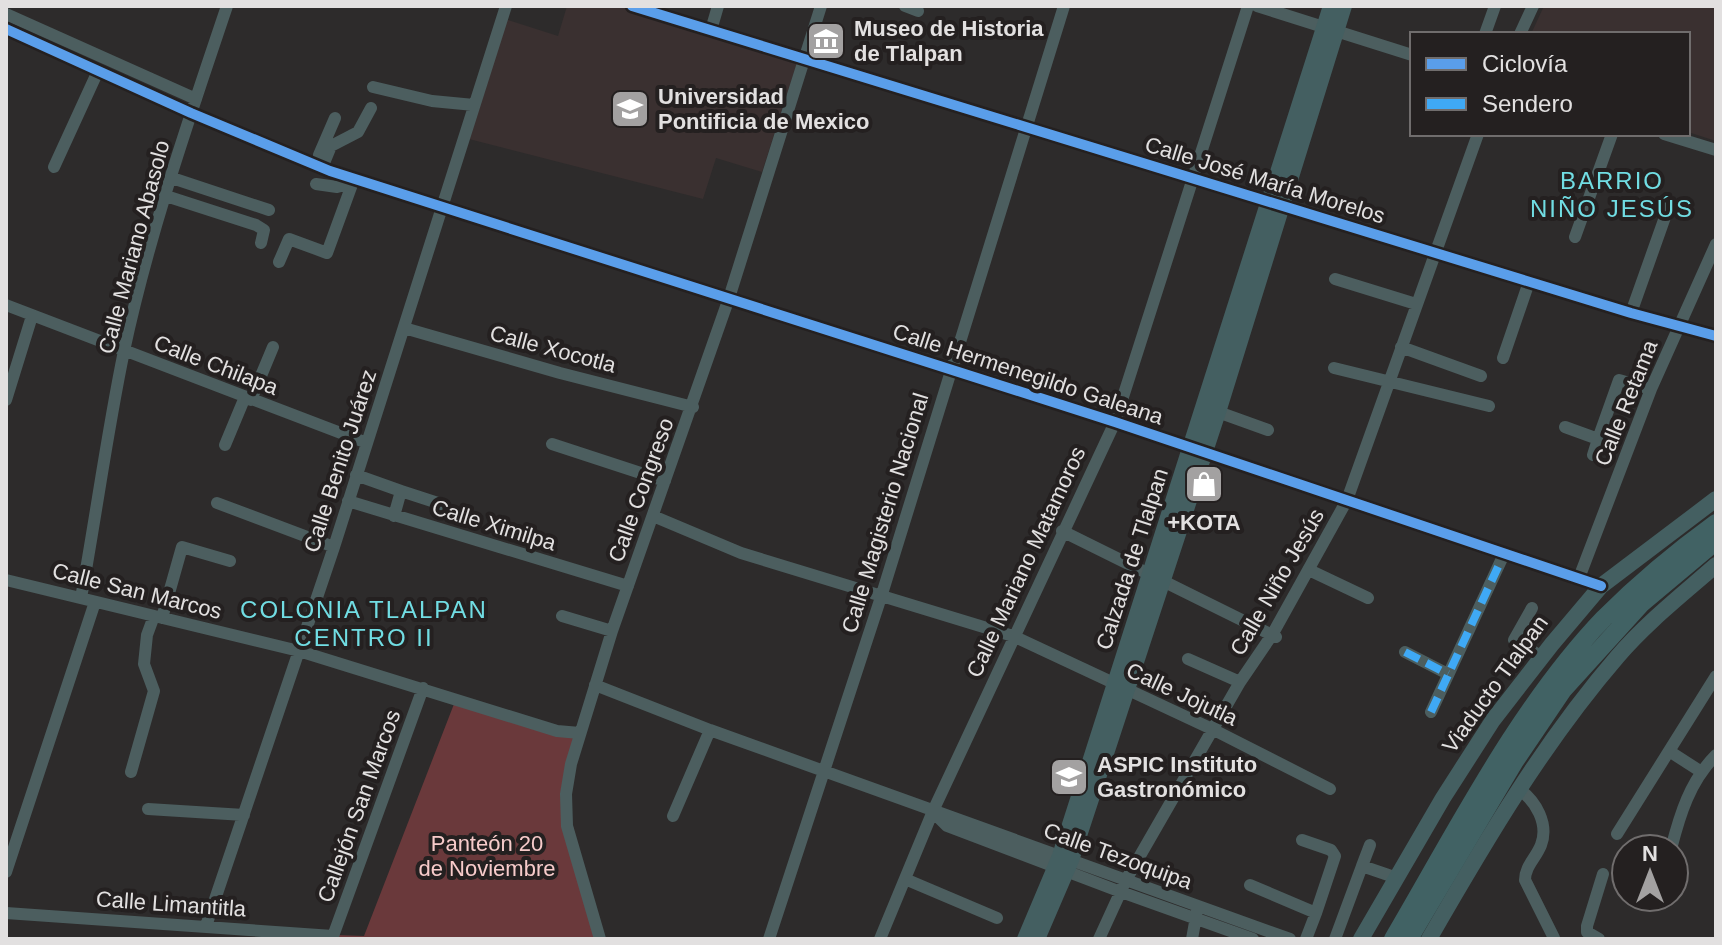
<svg xmlns="http://www.w3.org/2000/svg" width="1722" height="945" font-family="Helvetica,sans-serif">
<style>
.built{fill:#3a3030}
.green{fill:#6a393b}
.lines{fill:none;stroke-linecap:round;stroke-linejoin:round}
.minor{stroke:#4c5e5f;stroke-width:12}
.major{stroke:#445f61;stroke-width:16}
.highway{stroke:#416264;stroke-width:18}
.quiet{stroke:#3fa9f5;stroke-width:8;stroke-dasharray:16 8;stroke-linecap:butt}
.cycleway-casing{stroke:#242020;stroke-width:15}
.cycleway{stroke:#5a9eea;stroke-width:10}
.labels{text-anchor:middle;dominant-baseline:central;stroke-width:8;stroke-linejoin:round;paint-order:stroke}
.poi-label{font-size:22px;font-weight:bold;fill:#e2e0e0;stroke:#242020;text-anchor:start}
.street-label{font-size:22px;fill:#e2e0e0;stroke:#242020}
.park-label{font-size:22px;fill:#f7cbca;stroke:#242020}
.neighbourhood-label{font-size:24px;letter-spacing:2px;fill:#71dde3;stroke:#242020}
</style>
<rect width="100%" height="100%" fill="#2d2b2b"/>
<path class="built" d="M567,6H620L798,60L762,172L716,158L703,199L469,139L505,19L558,36Z
M1544,6H1716V141L1688,132V34H1531Z"/>
<path class="green" d="M454,704L580,736L566,796L599,939H336V935L364,936Z"/>
<g class="lines">
<path class="minor" d="M632,6L1631,313L1716,336
M905,6L918,11
M1257,6L1412,55
M6,14L196,99
M6,29L191,113L330,171L1115,422L1601,586
M711,30L718,6
M1485,34L1495,6
M1520,34L1533,6
M373,87L432,101L474,105
M1664,134L1716,150
M319,155L335,118
M54,167L98,71
M322,168L331,146L358,132L371,108
M172,178L269,210
M316,184L337,187L352,183
M166,196L256,225L264,230L261,243
M1575,237L1612,134
M279,262L289,239L327,253L354,179
M1335,279L1416,304
M6,305L367,443
M1631,313L1670,203
M404,328L560,373L693,407
M1401,347L1481,376
M1503,358L1529,282
M1334,368L1489,406
M6,400L32,316
M251,400L273,347
M1218,412L1268,430
M1565,427L1598,439L1619,380L1651,389
M552,444L665,481
M225,445L245,397
M1593,455L1598,439
M356,475L401,491L394,516
M401,491L441,504
M348,501L628,586
M217,503L334,547
M653,516L741,553L1013,636L1212,729L1330,789
M1062,531L1276,637
M1309,570L1368,598
M1579,578L1651,389L1716,244
M6,580L299,651L557,731L580,733
M81,598C96,516 107,433 124,351C149,234 189,119 227,6
M1532,608L1514,640L1542,657
M562,616L612,631
M162,618L182,547L230,561
M1405,652L1448,674
M1188,659L1240,682
M595,685L710,730L1290,939
M1431,712L1504,554
M1669,751L1700,771
M131,772L154,691L144,664L147,635L154,616
M1519,789C1536,801 1549,824 1541,845C1536,858 1525,866 1525,880L1554,938
M148,809L244,815
M935,814L947,826L1121,892L1253,939
M673,816L710,730
M1617,834L1716,676
M1671,849C1680,814 1690,781 1716,755
M1362,866L1370,845
M6,872L95,602
M905,879L997,918
M1250,885L1316,913L1335,856L1331,850L1302,840
M6,913L333,936
M206,926L334,547L506,6
M332,939L423,688
M600,939L567,826L566,794L571,764L612,631L729,298L821,6
M769,939L882,594L1064,6
M880,939L933,811L1115,422L1248,6
M1099,939L1126,880L1240,682L1272,635L1347,500L1478,134
M1192,939L1197,911
M1306,939L1316,913
M1335,939L1362,866L1397,878
M1599,939L1587,932V926L1603,874"/>
<path class="major" d="M1025,939L1060,856L1331,6
M1037,939L1071,860L1218,412L1344,6
M1361,939L1443,798L1493,720L1552,644L1601,586L1716,499
M1429,939C1486,840 1543,743 1618,656C1646,623 1683,594 1716,565"/>
<path class="highway" d="M1393,939C1456,832 1518,708 1604,618C1639,583 1676,552 1716,523
M1409,939L1515,761L1563,690L1642,603L1716,541"/>
<path class="quiet" d="M1405,652L1448,674
M1431,712L1504,554"/>
<g class="cycleway-casing">
<path id="cycleway" d="M632,6L1631,313L1716,336
M6,29L191,113L330,171L1115,422L1601,586"/>
</g>
<use href="#cycleway" class="cycleway"/>
</g>
<defs>
<g id="museum-square" transform="scale(2)"><rect x="-9" y="-9" width="18" height="18" rx="4" fill="#a3a1a1" stroke="#242020"/><path d="M0-6L6-3V-2H-6V-3ZM-5-1h2V3h-2ZM-1-1h2V3h-2ZM3-1h2V3H3ZM-6 4H6V6H-6Z" fill="#fff"/></g>
<g id="university-square" transform="scale(2)"><rect x="-9" y="-9" width="18" height="18" rx="4" fill="#a3a1a1" stroke="#242020"/><path d="M0-5L7-2L0 1L-7-2ZM-4 1L0 2.5L4 1V4Q0 6-4 4Z" fill="#fff"/></g>
<g id="shop-square" transform="scale(2)"><rect x="-9" y="-9" width="18" height="18" rx="4" fill="#a3a1a1" stroke="#242020"/><path d="M-5-2.5h2.3a2.7 3.5 0 0 1 5.4 0H5L5.5 6h-11ZM-1.5-2.5h3a1.5 2.3 0 0 0-3 0Z" fill="#fff"/></g>
</defs>
<g fill-rule="evenodd">
<use href="#museum-square" x="826" y="41"/>
<use href="#university-square" x="630" y="109"/>
<use href="#shop-square" x="1204" y="484"/>
<use href="#university-square" x="1069" y="777"/>
</g>
<g class="labels">
<g class="poi-label">
<text x="854" y="28">Museo de Historia<tspan x="854" dy="25">de Tlalpan</tspan></text>
<text x="658" y="96">Universidad<tspan x="658" dy="25">Pontificia de Mexico</tspan></text>
<text x="1204" y="522" text-anchor="middle">+KOTA</text>
<text x="1097" y="764">ASPIC Instituto<tspan x="1097" dy="25">Gastronómico</tspan></text>
</g>
<g class="street-label">
<text transform="translate(1265 180) rotate(17)">Calle José María Morelos</text>
<text transform="translate(134 247) rotate(-75)">Calle Mariano Abasolo</text>
<text transform="translate(553 349) rotate(15)">Calle Xocotla</text>
<text transform="translate(216 365) rotate(21)">Calle Chilapa</text>
<text transform="translate(1028 374) rotate(18)">Calle Hermenegildo Galeana</text>
<text transform="translate(1626 403) rotate(-68)">Calle Retama</text>
<text transform="translate(340 461) rotate(-72)">Calle Benito Juárez</text>
<text transform="translate(641 490) rotate(-70)">Calle Congreso</text>
<text transform="translate(885 513) rotate(-73)">Calle Magisterio Nacional</text>
<text transform="translate(494 525) rotate(17)">Calle Ximilpa</text>
<text transform="translate(1132 559) rotate(-72)">Calzada de Tlalpan</text>
<text transform="translate(1026 562) rotate(-65)">Calle Mariano Matamoros</text>
<text transform="translate(1277 582) rotate(-60)">Calle Niño Jesús</text>
<text transform="translate(137 591) rotate(14)">Calle San Marcos</text>
<text transform="translate(1495 684) rotate(-54)">Viaducto Tlalpan</text>
<text transform="translate(1182 694) rotate(25)">Calle Jojutla</text>
<text transform="translate(359 806) rotate(-70)">Callejón San Marcos</text>
<text transform="translate(1118 856) rotate(20)">Calle Tezoquipa</text>
<text transform="translate(171 904) rotate(4)">Calle Limantitla</text>
</g>
<g class="park-label">
<text x="487" y="843">Panteón 20<tspan x="487" dy="25">de Noviembre</tspan></text>
</g>
<g class="neighbourhood-label">
<text x="1612" y="180">BARRIO<tspan x="1612" dy="28">NIÑO JESÚS</tspan></text>
<text x="364" y="609">COLONIA TLALPAN<tspan x="364" dy="28">CENTRO II</tspan></text>
</g>
</g>
<rect width="1722" height="945" fill="none" stroke="#e2e0e0" stroke-width="16"/>
<rect x="1410" y="32" width="280" height="104" fill="#242020" stroke="#706d6d" stroke-width="2"/>
<rect x="1426" y="58" width="40" height="12" fill="#5a9eea" stroke="#706d6d" stroke-width="2"/>
<text x="1482" y="72" font-size="24" fill="#e2e0e0">Ciclovía</text>
<rect x="1426" y="98" width="40" height="12" fill="#3fa9f5" stroke="#706d6d" stroke-width="2"/>
<text x="1482" y="112" font-size="24" fill="#e2e0e0">Sendero</text>
<g transform="translate(1650 873)"><circle r="38" fill="#242020" stroke="#706d6d" stroke-width="2"/>
<path d="M0-6L14 30L0 20L-14 30Z" fill="#a3a1a1"/>
<text y="-12" font-size="22" font-weight="bold" text-anchor="middle" fill="#e2e0e0">N</text>
</g>
</svg>
